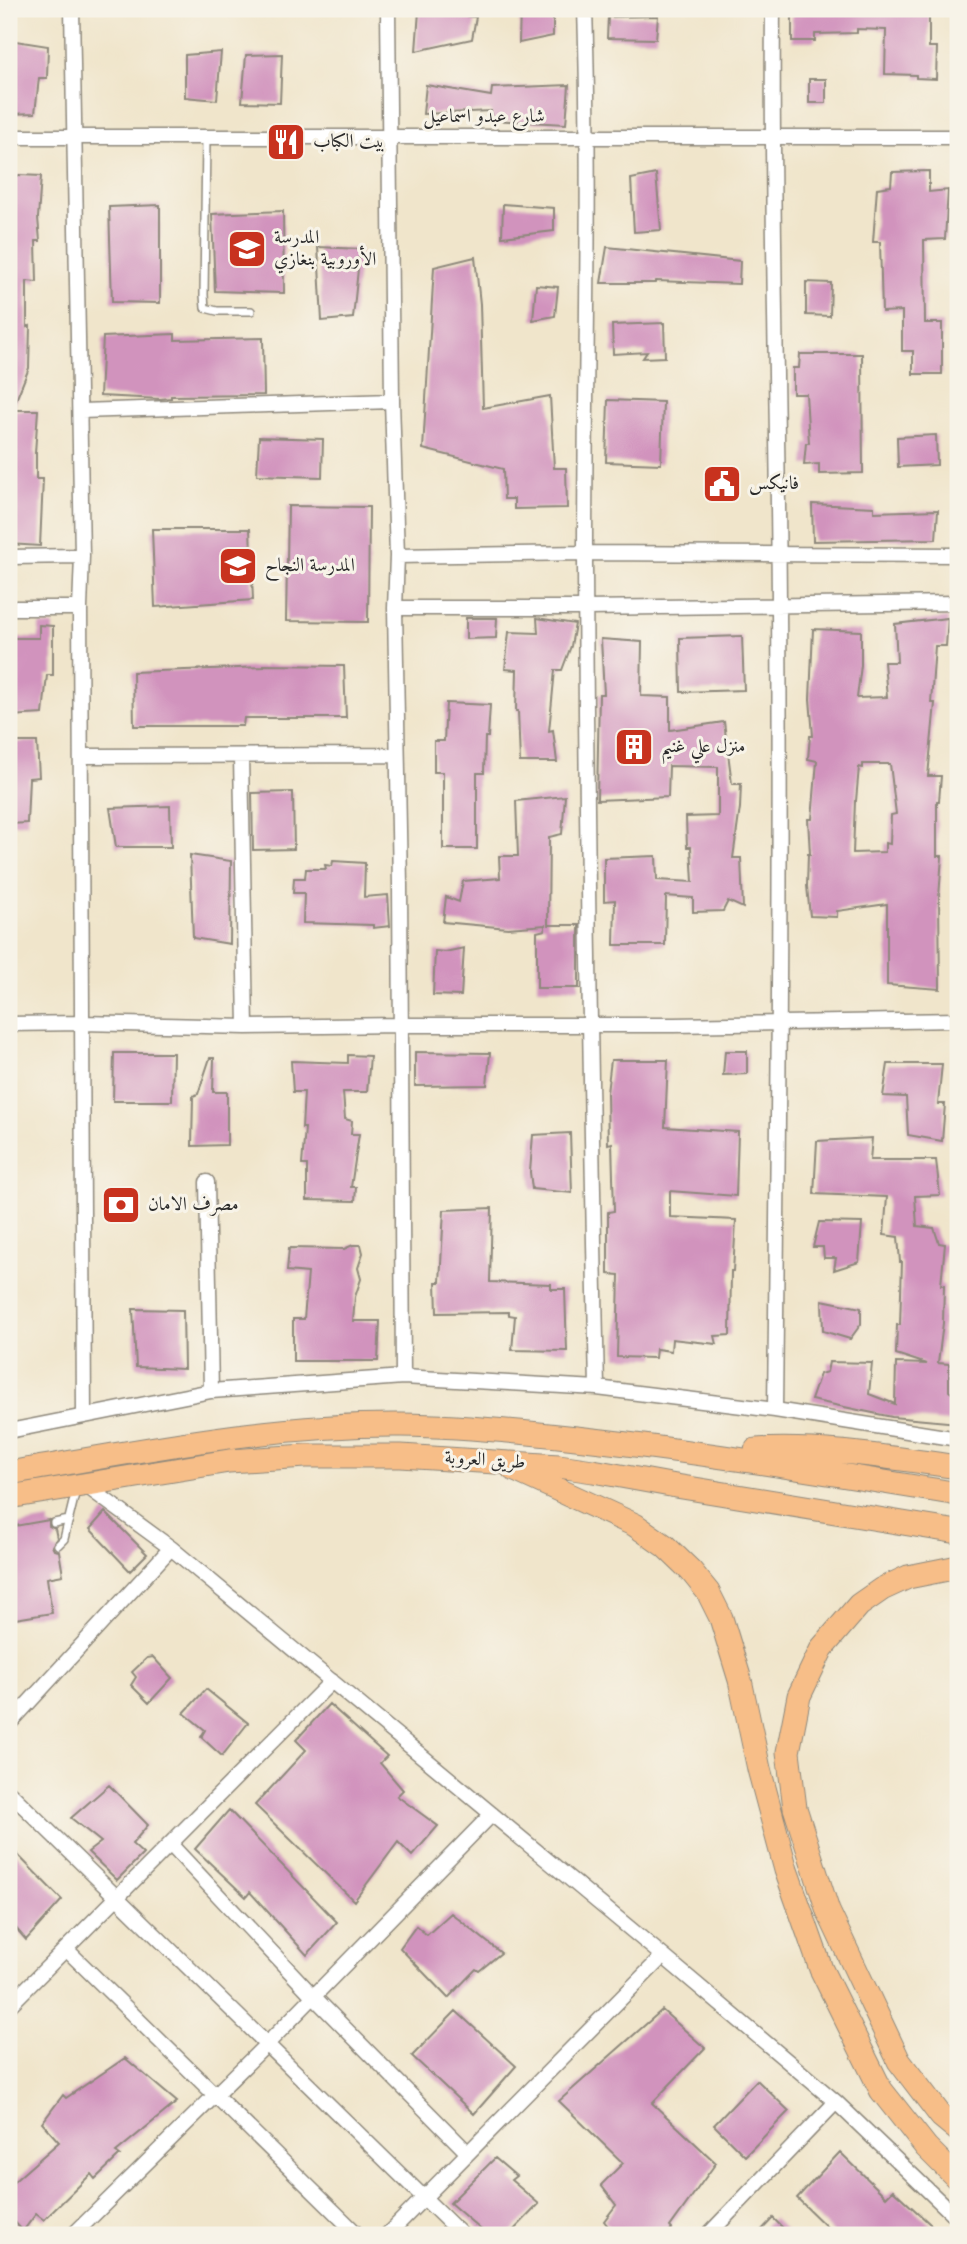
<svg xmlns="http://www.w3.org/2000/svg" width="967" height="2244" font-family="'Old Standard TT',Amiri,serif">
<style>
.building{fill:#d193bd;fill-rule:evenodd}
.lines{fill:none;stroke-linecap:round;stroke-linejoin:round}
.service-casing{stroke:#8e887b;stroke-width:10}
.minor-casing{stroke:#8e887b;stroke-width:17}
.trunk-casing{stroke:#8e887b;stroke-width:25}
.service{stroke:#fff;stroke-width:7}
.minor{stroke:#fff;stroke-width:14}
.trunk{stroke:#f7be88;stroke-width:23}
.labels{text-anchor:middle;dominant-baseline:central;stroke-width:6;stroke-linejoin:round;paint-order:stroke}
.street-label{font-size:19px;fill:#2b2b2b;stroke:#f7f3e8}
.poi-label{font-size:19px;fill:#2b2b2b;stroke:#f7f3e8;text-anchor:start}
</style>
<rect width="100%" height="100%" fill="#f7f3e8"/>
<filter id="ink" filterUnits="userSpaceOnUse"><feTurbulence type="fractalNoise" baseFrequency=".0143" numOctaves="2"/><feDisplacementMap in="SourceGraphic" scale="14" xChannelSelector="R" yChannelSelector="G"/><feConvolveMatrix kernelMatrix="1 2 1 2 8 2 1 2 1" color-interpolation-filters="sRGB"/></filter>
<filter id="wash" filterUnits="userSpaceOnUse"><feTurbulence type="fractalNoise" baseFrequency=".00686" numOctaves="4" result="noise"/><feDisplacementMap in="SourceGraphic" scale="28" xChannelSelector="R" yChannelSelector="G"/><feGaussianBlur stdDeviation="1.57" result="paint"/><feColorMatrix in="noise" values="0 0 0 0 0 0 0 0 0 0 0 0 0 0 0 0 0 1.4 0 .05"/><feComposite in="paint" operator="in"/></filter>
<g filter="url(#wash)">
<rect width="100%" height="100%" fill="#f0e5cb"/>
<g id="blocks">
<path class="building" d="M520,9H553V36L519,43Z
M792,9H929V47H937L936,79L916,78V75L885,74L886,30L857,29V33L815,34V41H792Z
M419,11L476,17L472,39L416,51Z
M658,16L656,39L607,38L608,17Z
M9,40L48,46L47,78H39L35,113L9,114Z
M221,52L217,100L185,97V55Z
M282,54L280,103L242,102L246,55Z
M809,79H826V103H809Z
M426,85L491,96L492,88L569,85L566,124L491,120V111L423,114Z
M929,171V192L948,190L945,239L924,240L925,323H942V374H913V351H902V311L882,312L880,242H873L877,188L891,186L892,172Z
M656,174L661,230L634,232L631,179Z
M19,175L41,176L38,218L40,241H36L37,282L27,281V327L30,326L29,368L12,410H38L35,453H36V479H43L40,546L9,544V181Z
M503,204L554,208V231L502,237Z
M160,205V303L112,302L109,207Z
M283,211L284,293L215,291L212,214Z
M318,247L360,249L353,318L322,321Z
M607,247L740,261L739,284L656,281L655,283H601Z
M475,257L480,304L483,408L550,396L554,468H566L567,508L514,509V499H504L503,469L423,449L434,267Z
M806,282L831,283L830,316L806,315Z
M536,285L558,287L555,316L533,320Z
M664,323L665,357L643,358L647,352L613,354L612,325Z
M175,334V340L263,338L264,395L171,396V398L160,399L100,396L103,337Z
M800,354H862L863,473L819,474V464L804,465L806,443H809L806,394H793V368H799Z
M608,400L663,402L661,464L606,462Z
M936,435L937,465L898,467L897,437Z
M259,437L323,439L322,477L257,475Z
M812,504L874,507V512L938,510L936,539L813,541Z
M288,506L369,507L368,622L286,621Z
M152,529H250L253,600L155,607Z
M466,618H497L496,638L466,639Z
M537,618L575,624L571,646L562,670H555L549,731L553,730L557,762H520L518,711H516L517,670L505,669L509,632L538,633Z
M948,618L946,646H935L931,703H935L928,776H941L939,801H937V856H942L939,898L940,989L887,985V904L837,911V917L810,916L807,886L808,854H810L808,819H812L817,761L808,759L810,736H813L810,699L813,629L861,631V665L857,698L887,697L884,662H897L895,624ZM863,764H890L896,814L891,815L890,844L885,843V852L853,853L855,801H856L859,767L863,768Z
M39,625L53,626V675H47L43,714L9,716V638H39Z
M742,636L744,690L681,692L680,638Z
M601,639L642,642L641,696L670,697V730L724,722L732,784H741L740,808L733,858H741L743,908L728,901L723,911L693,912V898L666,896L665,945H614L615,900L604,901V858L656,856L657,880L693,882L691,847H687L686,817L718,816V767L669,766L668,797L597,800L599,694H604Z
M264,665L344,666L346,718H244L243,726H134L133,672L264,667Z
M446,703L490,705L488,737H485L484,773H477V849H443V772H434V741H444Z
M9,742H37L39,777L29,778L27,823L9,824Z
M293,792L294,849L253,850L252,793Z
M565,796L562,834L549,837L548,925H579V988H537V932L545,930V925L508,928L443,922L446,897L459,902L463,881L500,878L499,856H518L516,801Z
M170,806L171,847H116L110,808Z
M190,855L231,861L230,944L193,938Z
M333,861L365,863L364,897L388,895L390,926L373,928V925L303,923L304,893H293L294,878H305L306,869H326L325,865L332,866Z
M464,948L461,996L433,995L435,951L445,952Z
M725,1051H747V1074L723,1075Z
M415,1052L490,1053L487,1085L415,1086Z
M114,1053H173L172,1101H113Z
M348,1055L370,1056L367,1092H343L345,1119L352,1121L351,1134H359L351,1187H356L355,1201L307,1200V1165H302L305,1128H302L304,1092H293L291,1061L348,1063Z
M210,1058H214L213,1092H227V1145L192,1146L193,1096L198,1094Z
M611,1060H668L665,1127L738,1132L736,1196L670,1191V1217L736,1220L733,1271H731L730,1335L715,1336L717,1344L672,1339L671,1351L656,1349L655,1358L617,1357L619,1275L608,1274V1212L614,1211L612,1143L608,1144L607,1093Z
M888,1064H942L938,1104H945L942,1141L908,1135L906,1097L883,1096Z
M570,1133L572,1193L532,1189L530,1172L533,1135Z
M872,1138L870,1160H936L940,1195L915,1196L917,1226L934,1228L939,1243L945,1244L941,1285H944L943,1323L938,1363L949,1364V1391L958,1398V1423L892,1417L811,1400L820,1374L827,1372L829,1362L872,1363L869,1394L895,1404L896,1363L927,1364L896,1354L897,1325H900L902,1262H900L898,1237L884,1235L887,1197L814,1194L817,1141Z
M492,1208L490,1282L551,1284V1289H565L567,1351L512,1350L515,1316L509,1315V1312L437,1313L436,1282H440L444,1210Z
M819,1222L862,1223L859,1262L834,1270L836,1258H824L823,1247H813Z
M353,1245H361L363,1253L358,1268L361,1279L355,1297L353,1321H380L378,1361H293V1319H304L308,1273L287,1271L289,1248L344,1249Z
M822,1300L861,1308V1324L850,1339L823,1331Z
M133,1309L183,1310L184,1369L136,1367Z
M105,1512L147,1554L130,1571L90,1529Z
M49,1520V1526L55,1529L57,1538L52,1546L54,1550L59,1551L63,1575L47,1578L52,1613L9,1620V1527Z
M153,1657L172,1678L149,1703L131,1685L136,1677L132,1672L147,1658Z
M206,1689L248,1723L222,1756L201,1737L205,1730L184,1713Z
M329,1704L387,1756L380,1763L403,1790L397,1796L438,1826L412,1856L398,1842L354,1901L255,1805L306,1750L296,1740Z
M109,1785L148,1825L132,1844L143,1854L117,1880L88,1852L101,1842L71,1818Z
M229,1810L337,1922L307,1955L250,1892L246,1897L195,1849Z
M9,1846L62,1900L26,1940L9,1920Z
M451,1913L501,1953L479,1971L476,1969L448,1998L400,1948L416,1926L427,1935Z
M662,2010L705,2048L652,2103L716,2163L670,2227L672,2229L666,2235H615L604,2221L616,2205L601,2185L623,2163L559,2101Z
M456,2011L516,2066L474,2114L412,2056Z
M125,2058L177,2102L116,2152L120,2155L95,2179L91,2174L44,2220L36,2214L23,2231L9,2216V2186L59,2142L42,2123L63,2095L66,2098Z
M757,2080L789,2111L745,2156L714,2125Z
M840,2152L886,2197L893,2190L942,2235H835L797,2198Z
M495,2158L516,2176L511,2180L539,2204L509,2235H487L450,2203Z
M773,2218L790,2235H757Z"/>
</g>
</g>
<g filter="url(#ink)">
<use href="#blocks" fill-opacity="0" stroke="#8e887b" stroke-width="2"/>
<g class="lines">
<g class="service-casing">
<path id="service" d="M206,138L204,295L205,308L217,311H251
M54,1523L69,1520
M58,1545L64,1539L76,1490"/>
</g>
<g class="minor-casing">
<path id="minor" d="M72,9L82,556L80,608L84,1416
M388,9L392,401L397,556L395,608L400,885L403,1377
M585,9C591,191 585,374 585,556C586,833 591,1110 597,1388
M773,9C771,208 778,408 779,607C781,875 778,1142 775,1410
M9,137H958
M81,411L392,401
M397,556L585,553L958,555
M9,557L82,556
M9,608H80
M395,608H586L958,603
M81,756L397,755
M241,756L246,1027
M9,1024L83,1023L246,1027L400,1025H675L958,1020
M207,1182L211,1391
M9,1431L211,1391L403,1377L597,1388L775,1410L958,1439
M85,1485L171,1548L663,1956L836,2102L958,2219
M9,1724L171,1548
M9,1792L462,2235
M170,1844L313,1996L467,2152
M66,1949L358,2235
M9,2006L332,1681
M73,2235L267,2044L492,1814
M387,2235L663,1956
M708,2235L836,2102"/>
</g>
<g class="trunk-casing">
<path id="trunk" d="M756,1450C824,1446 892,1458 958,1467
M513,1469L635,1525L665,1546L691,1571L708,1592L721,1618L740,1680L759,1769L786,1870L821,1969L881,2090L926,2147L958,2179
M9,1473C139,1451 269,1424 402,1425C469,1426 536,1433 602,1441C722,1455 840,1475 958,1494
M9,1497L229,1461L306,1456H401L559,1466L593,1471L676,1486L958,1532
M958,1567L908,1577L882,1589L859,1605L822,1648L799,1696L788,1752L795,1808L828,1911L899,2061L941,2116L958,2130"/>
</g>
<use href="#service" class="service"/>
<use href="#minor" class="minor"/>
<use href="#trunk" class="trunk"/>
</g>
</g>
<defs>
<g id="restaurant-square" transform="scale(2.0125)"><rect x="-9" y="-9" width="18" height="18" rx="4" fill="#c8321e" stroke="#f7f3e8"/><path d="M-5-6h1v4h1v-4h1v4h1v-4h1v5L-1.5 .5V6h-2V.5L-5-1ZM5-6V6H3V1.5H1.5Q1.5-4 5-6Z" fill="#fff"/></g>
<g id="school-square" transform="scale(2.0125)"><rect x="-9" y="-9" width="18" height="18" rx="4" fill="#c8321e" stroke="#f7f3e8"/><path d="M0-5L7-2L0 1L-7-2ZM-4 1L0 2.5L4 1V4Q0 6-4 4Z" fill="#fff"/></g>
<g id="civic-square" transform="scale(2.0125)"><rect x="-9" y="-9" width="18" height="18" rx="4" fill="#c8321e" stroke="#f7f3e8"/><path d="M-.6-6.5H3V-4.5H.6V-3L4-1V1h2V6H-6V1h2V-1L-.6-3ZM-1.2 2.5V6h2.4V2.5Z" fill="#fff"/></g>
<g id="building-square" transform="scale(2.0125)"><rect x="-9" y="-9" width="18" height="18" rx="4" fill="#c8321e" stroke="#f7f3e8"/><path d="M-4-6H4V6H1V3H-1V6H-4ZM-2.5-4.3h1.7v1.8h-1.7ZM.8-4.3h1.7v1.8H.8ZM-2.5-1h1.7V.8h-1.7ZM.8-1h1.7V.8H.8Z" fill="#fff"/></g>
<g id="bank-square" transform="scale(2.0125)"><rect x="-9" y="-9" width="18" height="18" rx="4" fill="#c8321e" stroke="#f7f3e8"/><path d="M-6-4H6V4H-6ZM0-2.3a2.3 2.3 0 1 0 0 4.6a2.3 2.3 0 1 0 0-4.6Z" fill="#fff"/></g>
</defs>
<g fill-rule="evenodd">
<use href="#restaurant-square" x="286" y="142"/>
<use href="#school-square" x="247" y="249"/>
<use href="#civic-square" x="722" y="484"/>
<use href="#school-square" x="238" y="566"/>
<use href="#building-square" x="634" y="747"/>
<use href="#bank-square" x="121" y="1205"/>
</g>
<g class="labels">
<g class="street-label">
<text x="484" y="117">شارع عبدو اسماعيل</text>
<text transform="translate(485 1461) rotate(4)">طريق العروبة</text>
</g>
<g class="poi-label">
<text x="313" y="142">بيت الكباب</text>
<text x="274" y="238">المدرسة<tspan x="274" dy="22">الأوروبية بنغازي</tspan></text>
<text x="749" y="484">فانيكس</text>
<text x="265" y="566">المدرسة النجاح</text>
<text x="661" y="747">منزل علي غنيم</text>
<text x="148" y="1205">مصرف الامان</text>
</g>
</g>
<rect width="967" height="2244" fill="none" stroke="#f7f3e8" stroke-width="35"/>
</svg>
